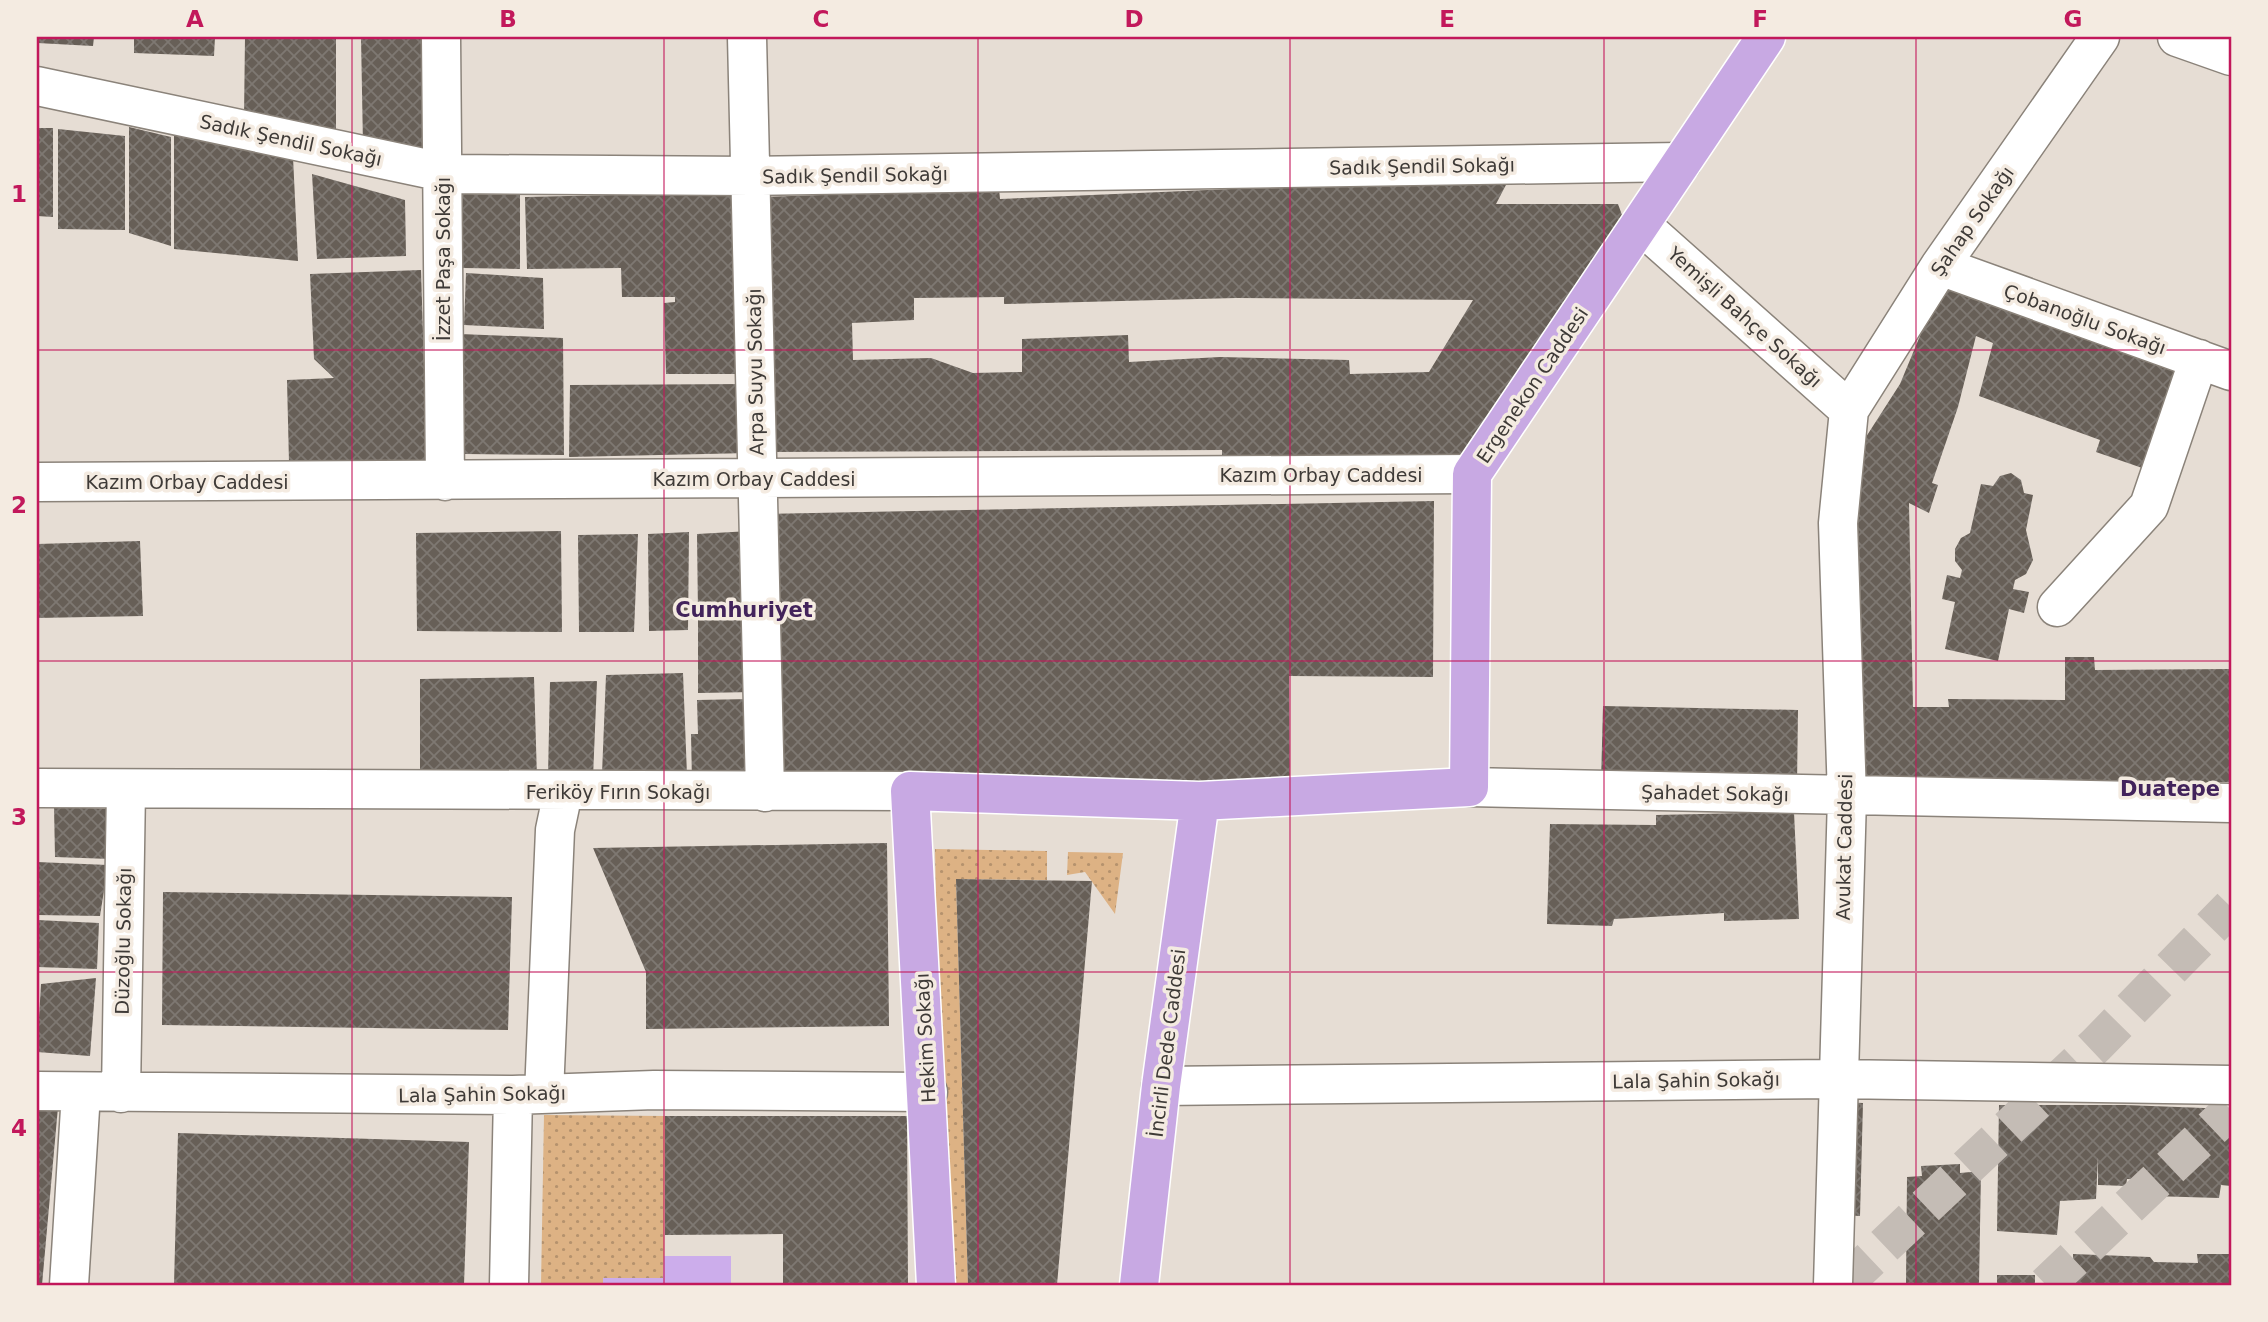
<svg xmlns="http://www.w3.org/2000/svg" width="2268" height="1322" font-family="'DejaVu Sans',sans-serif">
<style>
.grass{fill:url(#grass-dots)}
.water{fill:#ccadeb}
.building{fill:url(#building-cross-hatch);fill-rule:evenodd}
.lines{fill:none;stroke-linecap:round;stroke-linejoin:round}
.major-tunnel{stroke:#c4bcb5;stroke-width:38;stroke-dasharray:38 19;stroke-linecap:butt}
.minor-casing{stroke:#8b837a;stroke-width:41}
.major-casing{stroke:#fff;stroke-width:41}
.minor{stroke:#fff;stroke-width:38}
.major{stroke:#c8a9e3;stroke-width:38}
.grid{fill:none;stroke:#c2185b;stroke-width:2;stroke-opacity:0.55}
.labels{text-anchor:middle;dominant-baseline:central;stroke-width:7;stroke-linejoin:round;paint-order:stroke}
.street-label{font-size:19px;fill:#3e3a37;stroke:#f4ebe1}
.neighbourhood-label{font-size:21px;font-weight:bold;fill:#42235b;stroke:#f4ebe1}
.neatline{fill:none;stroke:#c2185b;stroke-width:2.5}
.grid-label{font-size:23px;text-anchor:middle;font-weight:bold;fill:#c2185b}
</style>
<defs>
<pattern id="grass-dots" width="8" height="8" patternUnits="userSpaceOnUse" patternTransform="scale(1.75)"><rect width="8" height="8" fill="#ddb284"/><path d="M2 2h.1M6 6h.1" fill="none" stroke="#b5926d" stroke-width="1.8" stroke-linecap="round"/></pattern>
<pattern id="building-cross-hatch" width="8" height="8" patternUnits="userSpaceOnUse" patternTransform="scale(1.75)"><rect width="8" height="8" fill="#675f57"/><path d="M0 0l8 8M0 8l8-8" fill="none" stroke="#7e7872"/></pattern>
</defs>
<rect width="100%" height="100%" fill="#e6ddd4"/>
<path class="grass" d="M935,849L1047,851V880L956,879L968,1285H944Z
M1068,852L1123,853L1115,914L1085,872L1067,875Z
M544,1115L665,1116L664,1278H604L603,1285H541Z"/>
<path class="water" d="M664,1256H731V1285H603V1278H663Z"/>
<path class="building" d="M37,37H94L93,46L37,43Z
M134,37H215L214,56L134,53Z
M245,37L336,38V134L244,117Z
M361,37H432L433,160L363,146Z
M129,127L171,137V246L129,233Z
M37,128H53V217L37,216Z
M58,129L125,136V230L58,229Z
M174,135L293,157L298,261L174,249Z
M312,174L405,200L406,256L317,259Z
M1507,183L1496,204H1618L1626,226L1463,457L1222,459V450L767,452L759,197L999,189L1000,199L1231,189ZM1004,297V304L1236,298L1473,300L1429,372L1350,374L1349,360L1220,357L1129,362L1128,335L1022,339V372L973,373L931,358L853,360L852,323L914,320V298Z
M743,192L747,299L733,300H741L744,374H666L664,303L675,302V297H622L621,268L527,269L525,197Z
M463,194L520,195V269L463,268Z
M421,270L427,462L289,463L287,380L334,378L314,359L310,274Z
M466,273L543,278L544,329L464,325Z
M1946,287L2182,366L2148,470L2096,452L2100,440L1979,396L1993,343L1976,336L1958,407L1932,483L1938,485L1929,513L1909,503L1913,707H1949L1948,699L2065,700V657H2094L2095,670L2231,669V782L1851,787L1855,454L1900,384L1927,319Z
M460,334L563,338L564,455L465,454Z
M746,384L750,453L569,457L570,385Z
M2011,473L2021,480L2024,493L2033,495L2026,530L2033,560L2026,574L2015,580L2013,589L2029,592L2024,613L2009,609L1998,661L1945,649L1955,602L1942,599L1947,575L1960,578L1962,570L1955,561V549L1961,538L1970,533L1981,484L1993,486L2000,476Z
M1434,501L1433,677L1289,676L1290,794L767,788L760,514Z
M561,531L562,632L417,631L416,533Z
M750,531L754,610L698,614L697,534Z
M689,532L688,630L649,631L648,534Z
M638,534L634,632H579L578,535Z
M140,541L143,616L37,618V544Z
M754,617L755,692L698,693V620Z
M683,673L687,775L602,774L606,675Z
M534,677L537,778L420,774V679Z
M597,681L593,778L548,776L550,682Z
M750,699L752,782H692L691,734H698L697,700Z
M1603,706L1798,710L1797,785L1601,782Z
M54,807L113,809L110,859L55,857Z
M1794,812L1799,919L1724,921V913L1614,919L1612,926L1547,924L1550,824L1656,825V815Z
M887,843L889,1026L646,1029V972L593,848Z
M37,862L108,865L100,916L37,915Z
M956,879L1092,881L1057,1285H968Z
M163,892L512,897L508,1030L162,1025Z
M37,920L99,923L97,969L37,967Z
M96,978L90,1056L37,1052L41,984Z
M1842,1102L1863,1103L1860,1216L1840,1215Z
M1999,1105H2125L2231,1109V1186L2221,1185L2219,1198L2152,1196L2153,1180L2127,1179L2126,1186L2098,1185V1157L2096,1199L2060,1201L2057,1235L1997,1231Z
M37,1107H58L42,1285H37Z
M665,1116H907L908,1285H783V1234L665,1235Z
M178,1133L469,1142L464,1285H174Z
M1960,1164V1173L1981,1171L1979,1285H1906L1907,1177L1922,1176L1921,1166Z
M2073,1254L2150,1257L2154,1262L2198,1263L2197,1254H2231V1285H2074Z
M1997,1275H2035V1285H1997Z"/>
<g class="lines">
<path class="major-tunnel" d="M1843,1285L2096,1045L2231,907
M2046,1285L2231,1110"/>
<g class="minor-casing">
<path id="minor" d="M441,37L445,481
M747,37L765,792
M2177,37L2231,56
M37,86L452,174L751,176L1682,162
M1641,225L1849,410
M1940,266L2231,371
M37,482L1472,474
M2057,607L2149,506L2199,359
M1469,787L2231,803
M37,788L910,791
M1161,1086L1836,1079L2231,1085
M37,1091L513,1095L654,1090L928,1092
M121,1093L126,789
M544,1094L555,830L563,792
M69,1285L81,1093
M509,1285L513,1095
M1833,1285L1847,797L1838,523L1849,410L1940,266L2100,37"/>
</g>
<g class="major-casing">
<path id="major" d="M936,1285L910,791L1200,801L1469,787L1472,474L1766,37
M1139,1285L1161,1086L1200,801"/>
</g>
<use href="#minor" class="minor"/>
<use href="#major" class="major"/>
</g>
<path class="grid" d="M352,37V1285M664,37V1285M978,37V1285M1290,37V1285M1604,37V1285M1916,37V1285M37,350H2231M37,661H2231M37,972H2231"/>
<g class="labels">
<g class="street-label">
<text transform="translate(291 140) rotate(12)">Sadık Şendil Sokağı</text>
<text transform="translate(1422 166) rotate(-1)">Sadık Şendil Sokağı</text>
<text transform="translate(855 175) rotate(-1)">Sadık Şendil Sokağı</text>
<text transform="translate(1972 221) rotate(-55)">Şahap Sokağı</text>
<text transform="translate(443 259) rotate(-90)">İzzet Paşa Sokağı</text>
<text transform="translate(1745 317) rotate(42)">Yemişli Bahçe Sokağı</text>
<text transform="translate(2085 319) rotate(20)">Çobanoğlu Sokağı</text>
<text transform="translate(755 372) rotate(-91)">Arpa Suyu Sokağı</text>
<text transform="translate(1532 385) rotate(-56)">Ergenekon Caddesi</text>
<text x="1321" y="475">Kazım Orbay Caddesi</text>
<text x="754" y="479">Kazım Orbay Caddesi</text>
<text x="187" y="482">Kazım Orbay Caddesi</text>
<text x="618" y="792">Feriköy Fırın Sokağı</text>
<text transform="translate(1715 793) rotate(1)">Şahadet Sokağı</text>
<text transform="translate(1844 847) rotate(-89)">Avukat Caddesi</text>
<text transform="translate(123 941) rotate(-89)">Düzoğlu Sokağı</text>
<text transform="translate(925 1038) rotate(-93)">Hekim Sokağı</text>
<text transform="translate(1167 1043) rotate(-83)">İncirli Dede Caddesi</text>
<text transform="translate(1696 1080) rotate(-1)">Lala Şahin Sokağı</text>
<text transform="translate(482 1094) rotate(-1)">Lala Şahin Sokağı</text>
</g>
<g class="neighbourhood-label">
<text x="744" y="610">Cumhuriyet</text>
<text x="2170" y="789">Duatepe</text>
</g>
</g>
<rect width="2268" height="1322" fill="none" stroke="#f4ebe1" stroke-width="77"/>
<rect x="38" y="38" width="2192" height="1246" class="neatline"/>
<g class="grid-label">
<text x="195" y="27">A</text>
<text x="508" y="27">B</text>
<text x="821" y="27">C</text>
<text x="1134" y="27">D</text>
<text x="1447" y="27">E</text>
<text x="1760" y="27">F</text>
<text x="2073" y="27">G</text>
<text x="19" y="202">1</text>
<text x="19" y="513">2</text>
<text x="19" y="825">3</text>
<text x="19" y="1136">4</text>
</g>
</svg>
